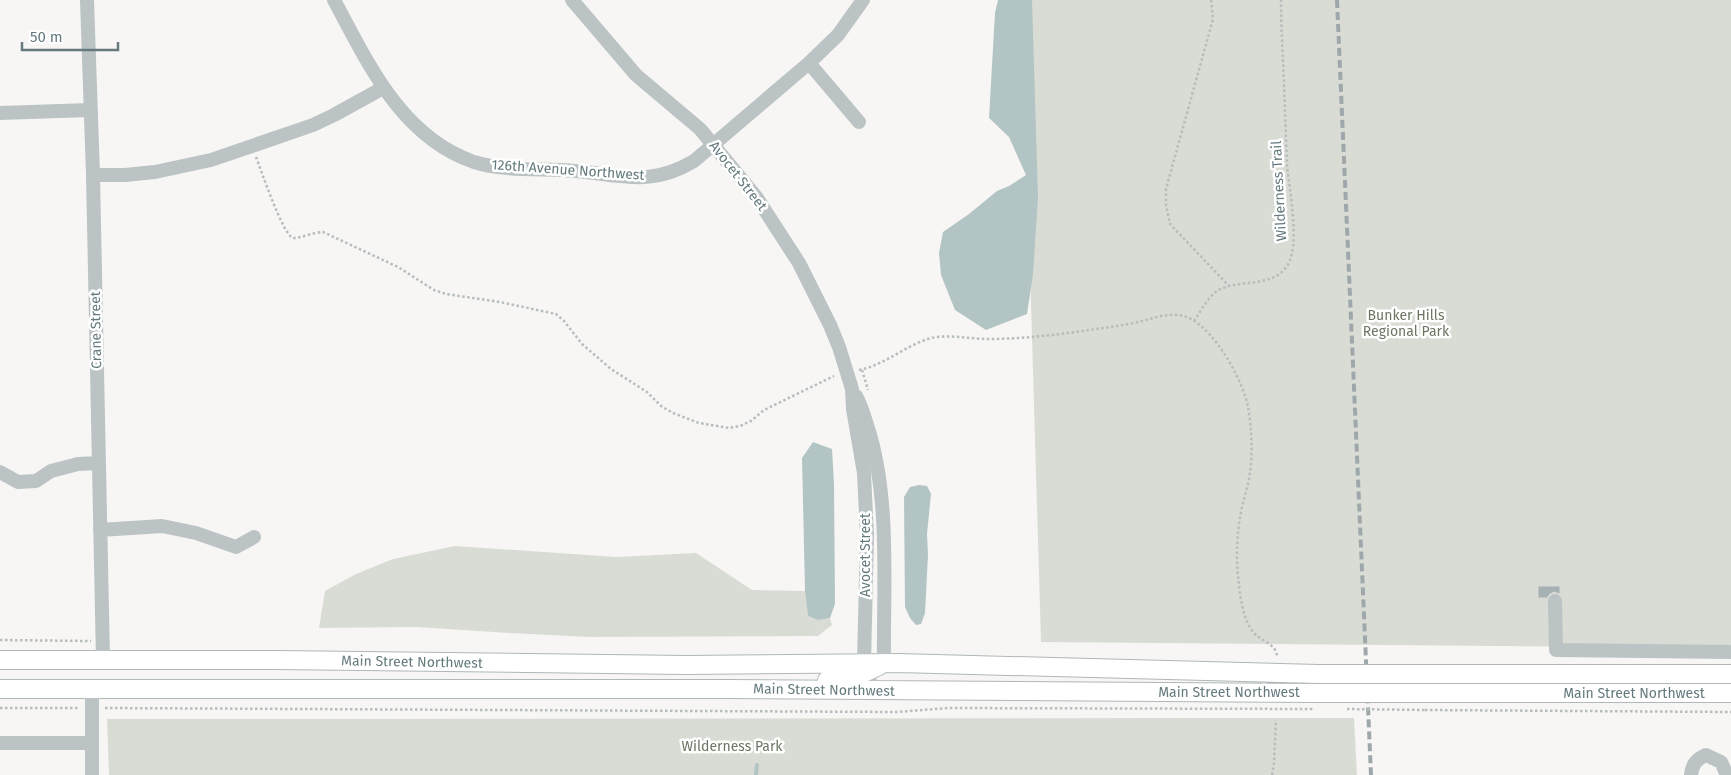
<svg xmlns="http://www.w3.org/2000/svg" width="1731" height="775" font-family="'Fira Sans',sans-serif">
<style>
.green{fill:#d9dcd4}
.water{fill:#b2c4c3}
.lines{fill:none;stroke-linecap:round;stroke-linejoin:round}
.stream{stroke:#b2c4c3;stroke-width:4}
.building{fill:#a6b1b4;stroke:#d9d8d7}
.major-casing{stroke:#b0b7b9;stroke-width:20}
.path{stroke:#b7bcbd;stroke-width:2.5;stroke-dasharray:2.5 2.5;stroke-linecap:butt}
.minor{stroke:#bcc3c4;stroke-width:14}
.major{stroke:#fff;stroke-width:18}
.rail{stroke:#9ea8ab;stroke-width:4;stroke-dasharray:8 4;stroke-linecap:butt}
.major-bridge-casing{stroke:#b0b7b9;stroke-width:20;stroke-linecap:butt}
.path-bridge{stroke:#b7bcbd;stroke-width:2.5;stroke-dasharray:2.5 2.5;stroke-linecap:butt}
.major-bridge{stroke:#fff;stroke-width:18}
.labels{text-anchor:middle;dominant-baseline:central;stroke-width:5;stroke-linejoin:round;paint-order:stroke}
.street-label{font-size:14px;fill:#647a7e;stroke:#fff}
.park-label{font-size:14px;fill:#6b7662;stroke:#fff}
</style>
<rect width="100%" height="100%" fill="#f7f6f4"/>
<path class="green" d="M1022,0H1731V648L1041,642Z
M455,546L616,557L696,553L752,590L805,591L808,616L818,620L830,618L832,625L818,636L589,637L509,633L416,627L319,628L325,591L356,574L393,559Z
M1354,718L1357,775H109L107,719Z"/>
<path class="water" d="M998,0H1032L1038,198L1033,274L1027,314L986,330L955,310L941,275L939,253L943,232L969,214L997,191L1009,186L1026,175L1009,137L989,118L995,13Z
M813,442L832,449L834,484L835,604L830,618L818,620L808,616L805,591L802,458Z
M919,485L927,486L931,494L927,534L928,555L925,613L921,624L916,625L910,618L905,607L904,497L910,487Z"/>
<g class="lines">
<path class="stream" d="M756,775L757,765"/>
</g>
<path class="building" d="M1538,586H1560V594L1554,592L1550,594L1547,598H1538Z"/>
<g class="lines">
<g class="major-casing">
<path id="major" d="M0,660H277L685,665L898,663L1319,674
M1421,674H1731
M827,680H848L879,666
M0,689H727L1322,693
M1422,693H1731"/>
</g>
<path class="path" d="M1211,0L1213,19L1166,189V205L1170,224L1229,286
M256,157C261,170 283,235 293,238C298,239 314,232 323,232L398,267L434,290L446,294L500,302L556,314L564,321L582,344L611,369L647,392L661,406L673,413L699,423L729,428L740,426L751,421L764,410L834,376
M1194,321C1201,311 1207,298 1217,291C1238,278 1272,289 1287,266C1301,246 1289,189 1287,164C1286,138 1285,111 1284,84C1283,56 1281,28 1281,0
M859,370C885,365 906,345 931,338C950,334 969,339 988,339C1022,339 1056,335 1089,330C1104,328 1119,326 1134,323C1152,319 1171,310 1189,318C1215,330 1243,380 1248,407C1252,430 1253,456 1249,479C1247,490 1243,501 1241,512C1237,533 1236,554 1238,576C1240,594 1242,619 1254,633C1261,641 1276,644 1277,656
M862,370L868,390
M0,640L91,641
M0,708H79
M105,708L897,712L948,708L1314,709
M1425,710L1731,712
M1272,775L1274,763L1276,720"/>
<path class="minor" d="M87,0L93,175L103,660
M334,0C368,63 401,137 474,162C506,172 543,168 576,171C622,175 651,187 694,161L809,63L838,35L863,0
M572,0L636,75L700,129L757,198L799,263L830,325L839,347L852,389L853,409L864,473L867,535L864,663L873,691
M809,63L859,122
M0,113L90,110
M93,175H125L155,172L211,160L313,125L334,115L383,88
M856,396C861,405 864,415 867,425C891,497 883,588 884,664
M0,472L18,482L36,481L51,471L78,464L98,463
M100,530L162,526L196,533L236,547L254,537
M1555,601L1556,650L1731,652
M0,743H92
M92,775V690
M1691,775C1692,764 1697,759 1706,755L1721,762L1727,775"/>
<use href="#major" class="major"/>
<path class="rail" d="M1337,0L1371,775"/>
<g class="major-bridge-casing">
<path id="major-bridge" d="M1319,674H1421
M1322,693H1422"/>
</g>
<path class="path-bridge" d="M1347,709L1425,710"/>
<use href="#major-bridge" class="major-bridge"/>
</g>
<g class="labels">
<g class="street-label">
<text transform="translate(568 170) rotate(4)">126th Avenue Northwest</text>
<text transform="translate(738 176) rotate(52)">Avocet Street</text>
<text transform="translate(1279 191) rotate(-93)">Wilderness Trail</text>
<text transform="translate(96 330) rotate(-91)">Crane Street</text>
<text transform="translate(865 555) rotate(-90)">Avocet Street</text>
<text transform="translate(412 662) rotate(1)">Main Street Northwest</text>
<text transform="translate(824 690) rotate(1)">Main Street Northwest</text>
<text x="1229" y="692">Main Street Northwest</text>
<text x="1634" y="693">Main Street Northwest</text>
</g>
<g class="park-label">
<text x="1406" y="315">Bunker Hills<tspan x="1406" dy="16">Regional Park</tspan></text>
<text x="732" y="746">Wilderness Park</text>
</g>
</g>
<path d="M22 42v8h96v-8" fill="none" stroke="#647a7e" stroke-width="2.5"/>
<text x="30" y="42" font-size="15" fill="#647a7e" stroke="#ffffff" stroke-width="4" paint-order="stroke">50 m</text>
</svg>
